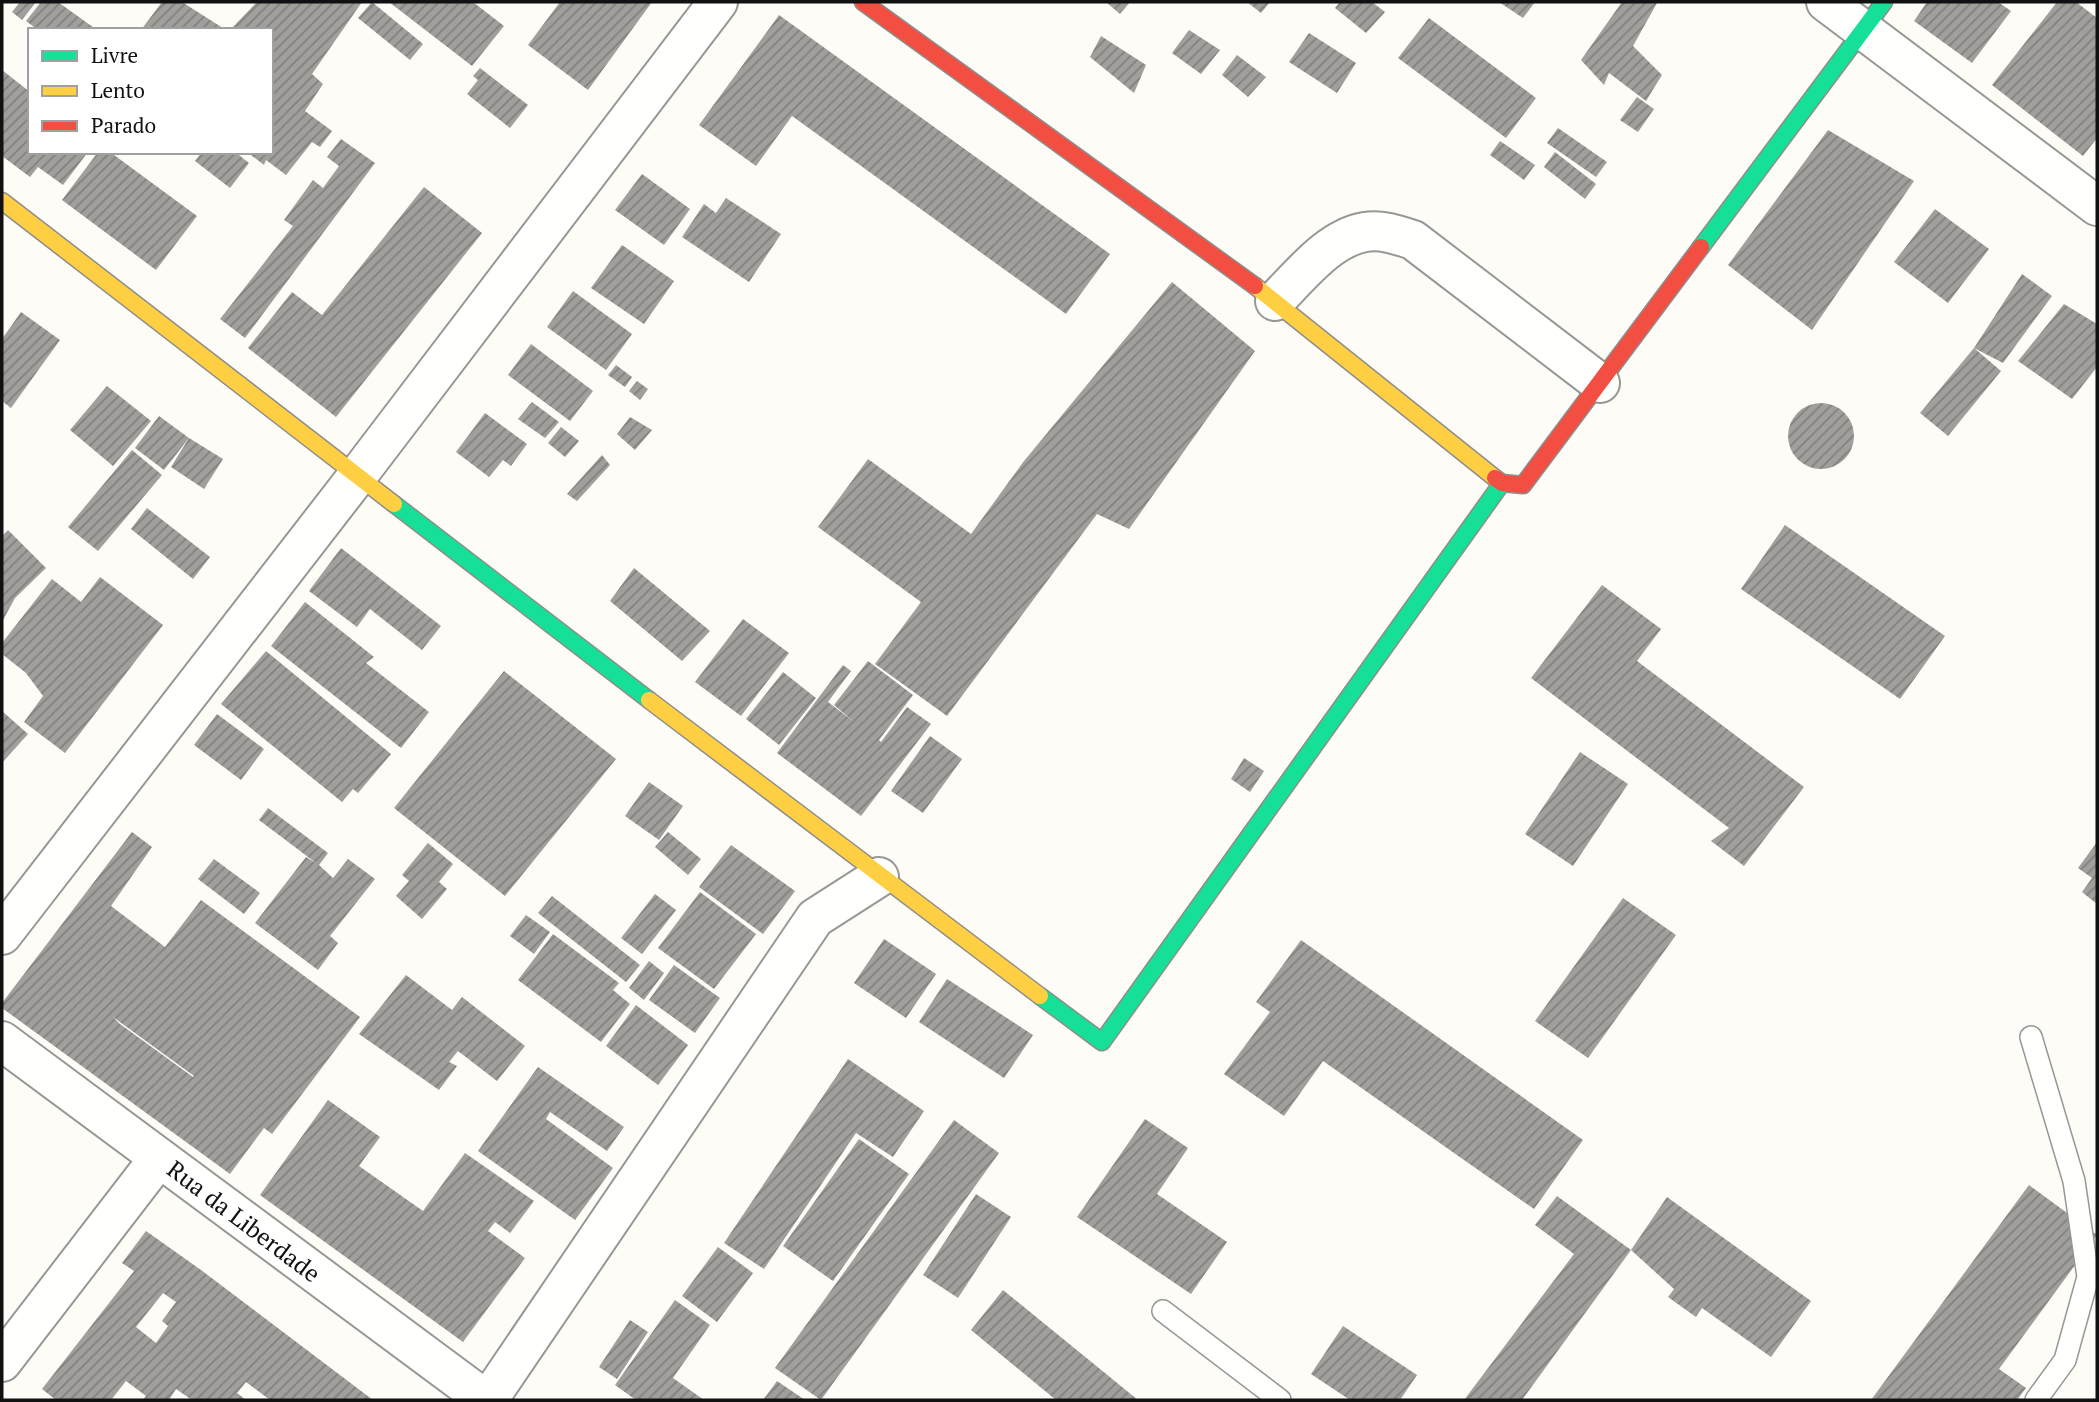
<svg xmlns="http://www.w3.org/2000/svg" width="2099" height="1402" font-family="'PT Serif',serif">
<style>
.building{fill:url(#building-hatch);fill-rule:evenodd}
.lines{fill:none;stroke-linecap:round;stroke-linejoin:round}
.lane-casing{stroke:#979795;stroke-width:24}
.street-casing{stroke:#979795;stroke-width:42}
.fast-casing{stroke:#8e8d8b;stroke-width:19}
.slow-casing{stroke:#8e8d8b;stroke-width:19}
.jam-casing{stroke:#8e8d8b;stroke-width:19}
.lane{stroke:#fffffe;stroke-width:21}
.street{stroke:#fffffe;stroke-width:38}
.fast{stroke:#16e098;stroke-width:16}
.slow{stroke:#ffcf43;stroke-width:16}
.jam{stroke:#f24e42;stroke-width:16}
.labels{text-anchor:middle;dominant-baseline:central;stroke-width:7;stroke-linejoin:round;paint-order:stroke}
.street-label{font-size:24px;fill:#111;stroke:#fff}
</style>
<defs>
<pattern id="building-hatch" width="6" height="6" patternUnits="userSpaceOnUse" patternTransform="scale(1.75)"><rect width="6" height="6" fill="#a19f9c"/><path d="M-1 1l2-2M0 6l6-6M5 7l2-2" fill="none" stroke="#82807e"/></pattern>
</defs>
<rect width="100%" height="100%" fill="#fdfcf7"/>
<path class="building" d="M20,2H36L22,20L12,12Z
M41,2H58L97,30H38L26,21Z
M162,2H182L226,30H141Z
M257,2H362L312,74L323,84L305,111L332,131L320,147L312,142L286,175L266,160L264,165L247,152H271V30H230Z
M372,2L423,44L410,60L358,18Z
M389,2H473L504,26L472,66Z
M560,2H652L588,90L528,45Z
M1106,2H1130L1120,14Z
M1247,2H1270L1261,13Z
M1340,2H1372L1385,12L1366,33L1335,8Z
M1499,2H1535L1523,18Z
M1622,2L1657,3L1633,46L1662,75L1646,101L1609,73L1604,85L1581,60Z
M1927,2H1998L2011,11L1972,63L1914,21Z
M2057,2H2076L2097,18V138L2083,156L1992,85Z
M779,15L1110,254L1066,314L792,116L756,166L699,125Z
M1429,18L1536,98L1506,138L1398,58Z
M1189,30L1220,50L1201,74L1172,53Z
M1309,33L1356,63L1337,93L1289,62Z
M1101,36L1146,65L1134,93L1090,57Z
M1237,55L1266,77L1248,97L1222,75Z
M480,68L528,105L510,128L467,94L478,80L473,76Z
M2,70L30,92V152H88L63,185L38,167L30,177L2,156Z
M1637,97L1654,109L1638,132L1620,120Z
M1558,128L1607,162L1596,177L1547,143Z
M1828,130L1914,181L1812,330L1728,265Z
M341,139L375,163L245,338L220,319L293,226L284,220L313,180L323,188L339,166L327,157Z
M1500,141L1535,165L1524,180L1490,155Z
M98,152H110L197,216L156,270L62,200Z
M202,152H235L249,163L230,188L195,161Z
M1555,152L1596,184L1585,199L1544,167Z
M642,174L690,209L664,245L615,210Z
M424,187L482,233L336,417L248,348L292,292L322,315Z
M726,198L781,234L749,282L682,237L704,204L716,213Z
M1935,209L1989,249L1948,303L1894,262Z
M622,245L674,281L644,324L591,288Z
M2022,274L2052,296L2003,363L1974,348Z
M1172,282L1255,351L1129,529L1097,514L947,716L875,664L921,602L818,527L868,459L971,534L1024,461Z
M573,291L632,334L606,370L547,327Z
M2064,304L2097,324V367L2072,399L2018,361Z
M21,312L60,340L11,408L2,401V339Z
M531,344L593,391L570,421L508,375Z
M1974,348L2001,371L1948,436L1920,413Z
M616,365L632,377L625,387L608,375Z
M637,381L648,389L640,400L629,391Z
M107,386L151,421L113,466L70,430Z
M532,402L559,422L545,438L518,419Z
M1788 436a33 33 0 1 1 66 0a33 33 0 1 1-66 0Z
M485,413L527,444L511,466L503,460L489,477L456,452Z
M159,416L189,438L164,470L135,448Z
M630,417L652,430L635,450L617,434Z
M561,427L579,441L565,457L548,443Z
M189,438L223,459L204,489L171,467Z
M132,450L162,475L98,551L68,527Z
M602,455L610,465L577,501L567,494Z
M147,508L210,557L193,579L131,529Z
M1785,525L1945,636L1900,699L1741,589Z
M8,530L46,568L15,598L2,622V536Z
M341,548L441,626L422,650L370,609L357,627L309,591Z
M634,568L710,631L682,661L610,601Z
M100,577L163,625L65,753L24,722L43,696L26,673L2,654V643L52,579L81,602Z
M1602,585L1661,629L1637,661L1804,787L1744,866L1711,841L1729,828L1531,678Z
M305,602L374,657L366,663L429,712L401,748L271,646Z
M743,619L789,653L741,716L695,682Z
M266,651L391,754L358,793L353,789L342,802L221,704Z
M868,661L913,695L879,740L881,742L907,707L931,724L861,816L777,753L843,665L851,671L828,702L853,721L834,705Z
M504,671L616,759L505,896L394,808Z
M783,672L816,698L779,745L746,719Z
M2,711L28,734L2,763Z
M217,714L264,749L241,780L194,745Z
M930,736L962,759L923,813L891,791Z
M1580,752L1628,784L1573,866L1525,834Z
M1244,758L1264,771L1250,792L1231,779Z
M649,782L683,806L659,840L625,816Z
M268,808L328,853L319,865L333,878L348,859L375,879L330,936L338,943L318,970L255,923L306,857L316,863L259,820Z
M132,832L152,847L111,906L165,947L201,900L360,1017L272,1134L264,1128L230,1174L2,1008V1003ZM113,1017L194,1076L193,1077L120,1024Z
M668,832L701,859L688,875L655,847Z
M2097,842V904L2082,892L2092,878L2078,868Z
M428,843L453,864L439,882L447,889L422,919L396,896L409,881L402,875Z
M731,845L795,891L763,934L699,887Z
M214,859L260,893L244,914L198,879Z
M700,892L756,934L714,989L658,948Z
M655,894L676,910L642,954L621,938Z
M552,896L640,965L626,982L538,913Z
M1623,898L1676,935L1588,1058L1535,1021Z
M526,915L550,932L534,954L510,936Z
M553,934L619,983L613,990L630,1004L601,1042L518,980Z
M884,939L936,974L906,1018L854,983Z
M1301,940L1583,1140L1534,1209L1323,1061L1284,1116L1224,1074L1270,1012L1256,1002Z
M649,961L664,973L644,1000L629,988Z
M674,965L720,998L695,1033L649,1000Z
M406,975L452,1010L462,997L525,1046L497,1081L458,1051L449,1062L457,1066L439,1090L359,1034Z
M947,979L1033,1035L1004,1078L919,1022Z
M636,1005L688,1045L658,1085L606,1046Z
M848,1059L924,1111L893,1157L856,1133L764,1269L724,1243Z
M538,1067L624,1127L607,1151L550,1112L546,1119L613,1168L575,1220L478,1151Z
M328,1100L380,1137L359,1166L423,1211L465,1153L534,1201L510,1233L495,1222L488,1231L525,1258L463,1342L260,1195Z
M1145,1119L1188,1148L1157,1194L1227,1242L1191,1294L1077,1217Z
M954,1120L999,1153L821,1400L775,1368Z
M859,1139L909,1174L833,1281L783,1246Z
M2029,1185L2097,1235L1999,1369L2026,1388L2017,1400H1871Z
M976,1194L1011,1217L958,1298L923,1275Z
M1557,1196L1631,1250L1522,1400H1464L1574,1254L1535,1225Z
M1667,1197L1811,1301L1771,1357L1702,1308L1696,1317L1668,1297L1674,1289L1631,1250Z
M146,1231L201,1270L373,1400H270L246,1382L237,1393L246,1400H192L176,1389L169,1400H143L146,1396L126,1381L111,1400H56L42,1389L134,1271L122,1263ZM163,1293L176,1302L162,1321L168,1326L156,1343L136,1327Z
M718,1247L753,1273L717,1322L682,1296Z
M1003,1290L1138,1400H1056L971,1330Z
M675,1300L710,1325L673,1378L704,1400H636L615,1385Z
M630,1320L648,1332L617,1379L599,1367Z
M1343,1326L1417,1375L1400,1400H1350L1311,1374Z
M777,1381L805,1400H763Z"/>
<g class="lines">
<g class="lane-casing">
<path id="lane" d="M2031,1037L2074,1181L2088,1277L2065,1360L2036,1400
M1163,1311L1280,1400"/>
</g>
<g class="street-casing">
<path id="street" d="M1826,2L2097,206
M1275,301C1300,276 1329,238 1365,232C1381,229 1398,235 1413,240L1600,383
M2,935L358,475L718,2
M2,1041L486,1400
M2,1362L159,1158
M488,1400L815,918L879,877"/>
</g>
<g class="fast-casing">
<path id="fast" d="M1701,247L1884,2
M394,504L649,700
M1040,996L1102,1042L1502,483"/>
</g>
<g class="slow-casing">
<path id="slow" d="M2,201L394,504
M1255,286L1495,478
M649,700L1040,996"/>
</g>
<g class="jam-casing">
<path id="jam" d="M863,2L1255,286
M1495,478L1502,483L1523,485L1701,247"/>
</g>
<use href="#lane" class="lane"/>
<use href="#street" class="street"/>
<use href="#fast" class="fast"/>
<use href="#slow" class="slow"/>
<use href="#jam" class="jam"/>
</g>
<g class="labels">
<g class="street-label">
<text transform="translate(244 1221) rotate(37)">Rua da Liberdade</text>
</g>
</g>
<rect width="2099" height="1402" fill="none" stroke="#111111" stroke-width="7"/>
<rect x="28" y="28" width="245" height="126" fill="#ffffff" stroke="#a0a0a0" stroke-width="2"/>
<rect x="42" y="51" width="35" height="10" fill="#16e098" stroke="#a0a0a0" stroke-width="2"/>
<text x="91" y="63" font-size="21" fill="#111111">Livre</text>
<rect x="42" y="86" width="35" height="10" fill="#ffcf43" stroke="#a0a0a0" stroke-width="2"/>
<text x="91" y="98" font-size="21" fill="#111111">Lento</text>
<rect x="42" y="121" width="35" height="10" fill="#f24e42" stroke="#a0a0a0" stroke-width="2"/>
<text x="91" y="133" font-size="21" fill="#111111">Parado</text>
</svg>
